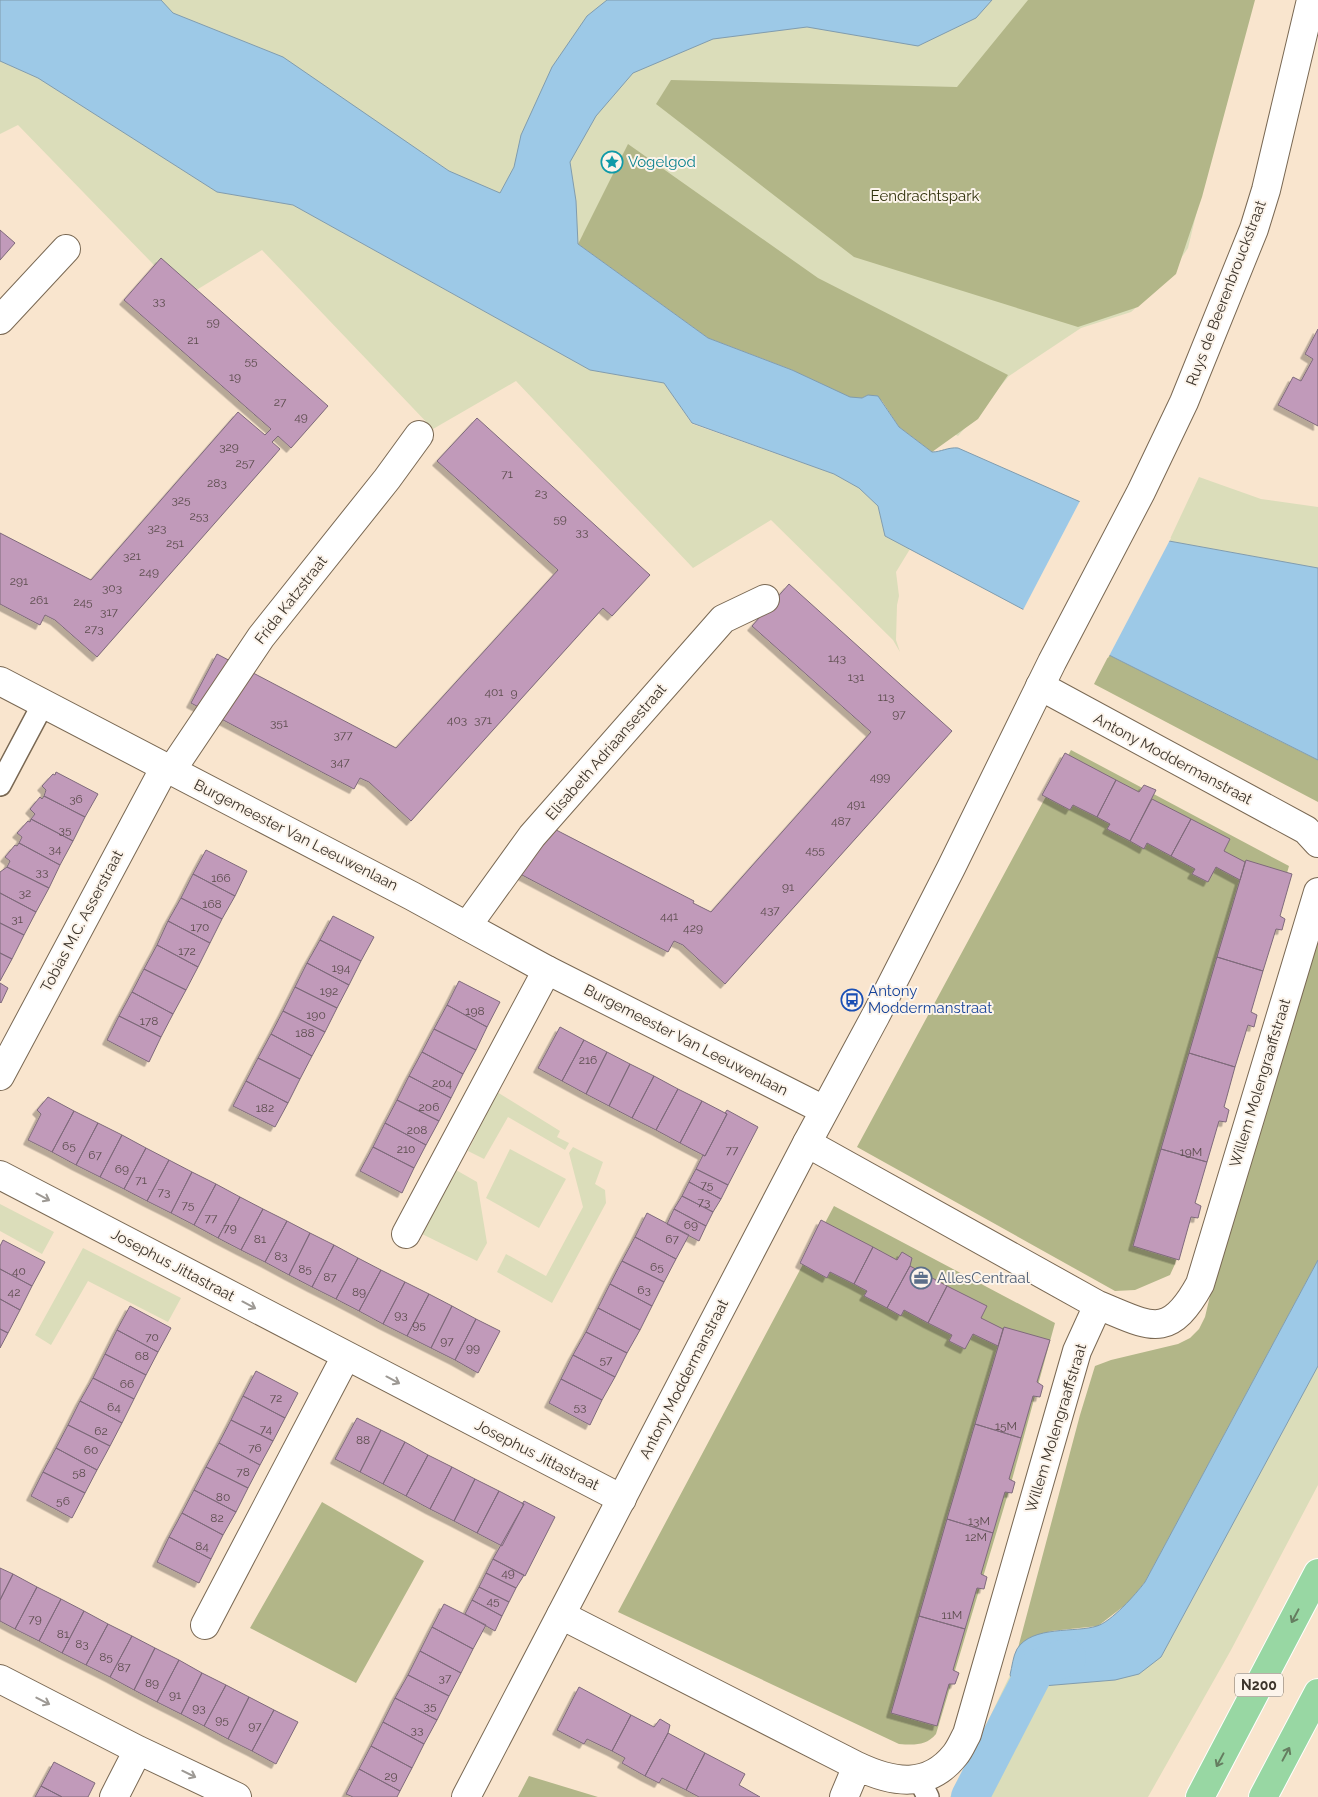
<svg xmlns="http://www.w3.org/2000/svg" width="1318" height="1797" font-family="Raleway,sans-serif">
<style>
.green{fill:#dbddba}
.forest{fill:#b2b688}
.water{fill:#9dc9e7;stroke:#809cae}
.pier{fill:#f9e5ce}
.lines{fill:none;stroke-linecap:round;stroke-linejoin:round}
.canal{stroke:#9dc9e7;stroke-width:38}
.building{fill:#c19aba;stroke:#7f6a7b;filter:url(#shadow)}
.lane-casing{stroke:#796853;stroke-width:24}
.street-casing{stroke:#796853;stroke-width:30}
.secondary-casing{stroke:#796853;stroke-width:30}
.primary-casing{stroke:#fff;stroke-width:30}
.lane{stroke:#fff;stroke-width:21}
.street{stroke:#fff;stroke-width:28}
.secondary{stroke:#fff;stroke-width:28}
.primary{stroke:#98d7a3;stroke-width:28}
.oneway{stroke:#9d9994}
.oneway2{stroke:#657d60}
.labels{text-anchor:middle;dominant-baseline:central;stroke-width:4;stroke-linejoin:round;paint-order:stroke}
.number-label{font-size:12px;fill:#5c4d4e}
.shield{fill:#fcf4eb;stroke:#756d64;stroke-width:1}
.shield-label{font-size:14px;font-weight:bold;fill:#3b332a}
.culture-label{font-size:15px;fill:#0d838f;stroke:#fcf4eb;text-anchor:start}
.park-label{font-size:15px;fill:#30310c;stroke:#fcf4eb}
.street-label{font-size:15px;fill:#3b332a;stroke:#fcf4eb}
.transit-label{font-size:15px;fill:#164399;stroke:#fcf4eb;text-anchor:start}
.service-label{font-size:15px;fill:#4e5e75;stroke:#fcf4eb;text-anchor:start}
</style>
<defs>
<filter id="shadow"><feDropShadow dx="-4.5" dy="4.5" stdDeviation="0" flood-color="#0004"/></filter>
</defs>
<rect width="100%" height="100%" fill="#f9e5ce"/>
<path class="green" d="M81,0H1248L1188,248L1165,282L1131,312L1081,328L1009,376L958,436L583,234L578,244L449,171L422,152Z
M0,61L38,78L217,192L293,205L590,370L664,383L692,424L834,474L859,488L878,506L885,536L910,549L896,572L899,596L897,605L896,640L900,652L893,640L771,520L693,568L516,381L433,429L262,250L185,297L18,125L0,134Z
M1199,477L1261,499L1318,507V568L1169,541Z
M497,1092L560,1131L557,1137L569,1143L565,1150L508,1117L484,1159L468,1151Z
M573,1147L603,1162L595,1184L605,1190L606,1203L552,1303L497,1272L506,1254L546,1276L583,1207L569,1153Z
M510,1149L566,1179L539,1228L486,1198Z
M456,1170L477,1182L487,1243L477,1261L422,1234Z
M0,1204L54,1232L42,1254L0,1231Z
M83,1248L181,1298L168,1322L88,1281L51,1345L35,1335Z
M1318,1366V1485L1231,1650L1148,1797H950L976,1746L1010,1675L1014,1681L1026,1685L1043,1686L1115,1680L1161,1657Z"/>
<path class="forest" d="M1028,0H1255L1202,197L1176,274L1138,307L1078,327L854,257L656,104L671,80L957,87Z
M628,144L818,278L1008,375L978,419L932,452L899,427L882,401L868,395L862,398H850L792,370L708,338L578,244Z
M1109,655L1318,760V802L1094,684Z
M1071,750L1289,866L1175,1264L1170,1275L1135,1290L1115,1291L857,1147Z
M1318,933V1260L1145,1582L1129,1602L1098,1626L1051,1631L1028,1639L1018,1648L1080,1415L1095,1366L1111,1360L1178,1344L1190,1338L1199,1329L1205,1317L1214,1279Z
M834,1206L1055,1323L1010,1487L936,1734C926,1746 914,1745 899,1744L618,1612Z
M322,1502L424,1561L356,1683L250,1628Z
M529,1776L598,1797H518Z"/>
<path class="water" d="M0,0H161L173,13L283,57L449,171L500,193L514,167L521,135L552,67L587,16L607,0H992L976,18L918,46L807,27L713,39L633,73L596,116L570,162L576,201L578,244L708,338L792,370L850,397L862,398L868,395L878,396L899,427L932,452C941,452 948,447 958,448L1169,541L1318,568V760L1109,655L885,536L878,506L859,488L834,474L692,423L664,383L590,370L293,205L217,192L38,78L0,61Z
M1318,1260V1366L1161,1657L1139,1674L1115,1680L1043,1686L1026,1685L1014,1681L1010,1675C1012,1667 1013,1656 1017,1649C1032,1625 1076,1633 1097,1626C1111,1622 1136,1594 1145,1582Z"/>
<path class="pier" d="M1081,499L1171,538L1108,658L1022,612Z"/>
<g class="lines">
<path class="canal" d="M970,1797L1036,1669L1067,1657"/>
</g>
<path class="building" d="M0,230L15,243L0,260Z
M161,258L328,406L291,448L278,436L272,442L280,449L97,657L55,620L45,615L40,625L0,604V533L91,580L238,412L265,435L271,429L124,300Z
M1318,329V426L1278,405L1293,377L1301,381L1313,359L1305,354Z
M477,418L650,575L612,616L603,608L411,821L369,782L360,778L354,789L191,703L217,654L396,748L558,570L437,461Z
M789,584L952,731L725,984L683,945L674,941L668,952L505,866L531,817L694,901L693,903L711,912L871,732L752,626Z
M1065,753L1116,780L1097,817L1073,805L1070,810L1042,795Z
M56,772L98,794L85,817L44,796L46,790L42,786L53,774L55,775Z
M1116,780L1139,792L1144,785L1156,790L1130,841L1107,829L1110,824L1097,817Z
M44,796L85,817L73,841L31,819L35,814L30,809L40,797L42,799Z
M1152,799L1191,819L1171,856L1147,843L1144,849L1130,841Z
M31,819L73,841L60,865L19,843L22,837L17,833L28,821L30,822Z
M1191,819L1230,839L1224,851L1245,862L1240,880L1216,867L1208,882L1192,874L1195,869L1171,856Z
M19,843L60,865L49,888L7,867L10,861L5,857L15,845L17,846Z
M206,850L247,871L235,896L193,874Z
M1246,860L1292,874L1280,916L1285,919L1282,930L1276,929L1263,971L1217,957Z
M7,867L49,888L36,912L0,893V872Z
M193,874L235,896L222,919L181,898Z
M0,893L36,912L24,935L0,923Z
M181,898L222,919L210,943L168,921Z
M333,916L374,937L361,961L320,940Z
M168,921L210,943L198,967L157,945Z
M0,923L24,935L12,959L0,953Z
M320,940L361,961L349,985L307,963Z
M157,945L198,967L186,990L144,969Z
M0,953L12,959L0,981Z
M1217,957L1263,971L1251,1012L1257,1015L1254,1027L1248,1025L1235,1067L1189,1053Z
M307,963L349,985L337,1008L295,987Z
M144,969L186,990L173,1014L132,992Z
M459,981L500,1002L487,1027L447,1005Z
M0,983L8,988L1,1003L0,1002Z
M295,987L337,1008L325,1032L283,1011Z
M132,992L173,1014L161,1037L119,1016Z
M447,1005L487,1027L476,1050L434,1029Z
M283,1011L325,1032L312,1056L271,1034Z
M119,1016L161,1037L149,1062L107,1040Z
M560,1027L584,1040L562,1081L538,1068Z
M434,1029L476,1050L463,1074L422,1052Z
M271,1034L312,1056L300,1079L258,1058Z
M584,1040L607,1052L586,1094L562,1081Z
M422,1052L463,1074L451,1098L409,1076Z
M607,1052L630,1064L609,1106L586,1094Z
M1189,1053L1235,1067L1224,1107L1229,1110L1226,1122L1219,1121L1207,1162L1161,1149Z
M258,1058L300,1079L288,1103L246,1081Z
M630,1064L654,1076L632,1118L609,1106Z
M409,1076L451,1098L439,1121L397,1100Z
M654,1076L678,1089L656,1130L632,1118Z
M246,1081L288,1103L275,1127L233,1106Z
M678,1089L702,1101L680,1143L656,1130Z
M48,1097L74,1111L52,1152L28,1140L41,1114L37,1110Z
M397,1100L439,1121L426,1145L385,1123Z
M702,1101L727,1114L705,1156L680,1143Z
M727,1110L758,1127L728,1185L696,1169L703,1155L705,1156L727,1114L725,1113Z
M74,1111L98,1123L76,1165L52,1152Z
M98,1123L122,1135L100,1177L76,1165Z
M385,1123L426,1145L414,1168L373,1147Z
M122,1135L146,1148L124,1189L100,1177Z
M373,1147L414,1168L402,1193L360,1171Z
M146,1148L169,1160L147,1201L124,1189Z
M1161,1149L1207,1162L1195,1203L1201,1206L1198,1218L1191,1217L1179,1260L1133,1246Z
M169,1160L192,1172L171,1213L147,1201Z
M696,1169L728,1185L721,1199L689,1182Z
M192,1172L216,1184L194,1225L171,1213Z
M689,1182L721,1199L713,1212L682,1196Z
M216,1184L240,1197L218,1238L194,1225Z
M682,1196L713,1212L706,1226L674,1209Z
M240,1197L263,1209L241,1250L218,1238Z
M263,1209L287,1221L265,1262L241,1250Z
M674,1209L706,1226L699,1241L667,1224Z
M647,1213L689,1235L676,1259L635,1237Z
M821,1220L873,1247L854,1284L830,1272L827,1278L800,1263Z
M287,1221L310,1233L289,1275L265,1262Z
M310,1233L334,1245L312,1287L289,1275Z
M635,1237L676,1259L664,1282L622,1261Z
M3,1240L45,1262L32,1286L0,1269V1246Z
M334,1245L358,1258L336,1299L312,1287Z
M873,1247L897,1260L902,1252L912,1258L910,1266L887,1308L864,1296L867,1291L854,1284Z
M358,1258L381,1270L359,1311L336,1299Z
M622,1261L664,1282L652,1306L610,1284Z
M910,1266L947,1286L928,1323L904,1310L901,1316L887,1308Z
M0,1269L32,1286L20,1310L0,1299Z
M381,1270L405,1282L383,1324L359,1311Z
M405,1282L429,1294L407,1336L383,1324Z
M610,1284L652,1306L640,1330L598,1308Z
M947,1286L987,1306L981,1318L1003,1329L998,1346L973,1334L965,1349L949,1341L952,1335L928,1323Z
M429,1294L452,1306L431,1348L407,1336Z
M0,1299L20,1310L8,1333L0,1329Z
M130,1306L171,1328L158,1352L117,1330Z
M452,1306L476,1319L455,1360L431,1348Z
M598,1308L640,1330L627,1353L586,1332Z
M476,1319L500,1331L478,1373L455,1360Z
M1004,1327L1050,1340L1037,1382L1043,1386L1040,1397L1033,1396L1021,1438L975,1424Z
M0,1329L8,1333L0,1348Z
M117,1330L158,1352L146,1375L105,1354Z
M586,1332L627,1353L615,1377L573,1355Z
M105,1354L146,1375L134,1399L93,1378Z
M573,1355L615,1377L602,1400L561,1379Z
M256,1371L298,1393L285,1418L243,1396Z
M93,1378L134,1399L122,1423L80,1401Z
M561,1379L602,1400L590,1425L549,1403Z
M243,1396L285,1418L273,1441L231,1420Z
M80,1401L122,1423L110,1446L68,1425Z
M357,1418L381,1430L360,1472L335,1459Z
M231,1420L273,1441L260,1465L219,1443Z
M975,1424L1021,1438L1009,1479L1015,1482L1012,1493L1005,1492L993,1533L947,1519Z
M68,1425L110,1446L97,1470L56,1448Z
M381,1430L405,1442L383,1484L360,1472Z
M405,1442L428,1455L406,1496L383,1484Z
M219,1443L260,1465L248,1488L206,1467Z
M56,1448L97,1470L85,1493L43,1472Z
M428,1455L452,1467L430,1509L406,1496Z
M206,1467L248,1488L236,1512L194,1490Z
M452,1467L475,1479L454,1521L430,1509Z
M43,1472L85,1493L72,1518L31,1496Z
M475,1479L499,1491L477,1533L454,1521Z
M194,1490L236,1512L223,1535L182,1513Z
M499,1491L524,1504L502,1546L477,1533Z
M524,1501L555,1517L525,1576L493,1559L524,1504H522Z
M182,1513L223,1535L211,1559L169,1537Z
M947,1519L993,1533L981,1574L987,1577L984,1589L977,1588L965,1629L919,1616Z
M169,1537L211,1559L199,1583L157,1562Z
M493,1559L524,1575L516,1588L486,1573Z
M0,1568L13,1574L0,1600Z
M486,1573L516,1588L509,1602L479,1587Z
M13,1574L37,1587L15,1629L0,1621V1600Z
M37,1587L61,1599L39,1641L15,1629Z
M479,1587L509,1602L502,1616L472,1600Z
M61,1599L84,1611L62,1653L39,1641Z
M472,1600L502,1616L495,1631L465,1614Z
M444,1604L486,1625L473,1649L432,1627Z
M84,1611L108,1624L86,1665L62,1653Z
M919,1616L965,1629L953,1670L959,1673L955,1684H949L937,1726L891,1713Z
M108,1624L132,1636L110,1677L86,1665Z
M432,1627L473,1649L461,1673L420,1651Z
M132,1636L155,1648L134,1690L110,1677Z
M155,1648L179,1660L157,1702L134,1690Z
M420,1651L461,1673L449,1696L408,1675Z
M179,1660L202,1673L181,1714L157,1702Z
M202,1673L226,1685L204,1726L181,1714Z
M408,1675L449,1696L437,1720L395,1698Z
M226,1685L249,1697L228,1739L204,1726Z
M579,1687L631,1715L612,1751L587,1739L584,1744L557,1730Z
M249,1697L274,1710L252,1751L228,1739Z
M395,1698L437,1720L424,1744L383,1722Z
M274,1710L298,1722L276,1764L252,1751Z
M631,1715L654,1727L660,1719L670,1725L668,1733L645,1776L622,1763L625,1758L612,1751Z
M383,1722L424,1744L412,1768L371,1746Z
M668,1733L705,1753L686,1790L662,1778L659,1783L645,1776Z
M371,1746L412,1768L400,1791L359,1769Z
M705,1753L745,1774L739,1785L760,1797H699L686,1790Z
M54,1762L95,1783L88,1797H62L41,1786Z
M359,1769L400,1791L397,1797H353L346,1794Z
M41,1786L62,1797H35Z"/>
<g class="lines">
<g class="lane-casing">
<path id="lane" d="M0,785L43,704
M919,1779L928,1797"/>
</g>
<g class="street-casing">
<path id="street" d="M0,320L66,249
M1040,686L1306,830L1318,843
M171,771L261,637L387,479L419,435
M467,926L532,836L723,619L765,599
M0,1076L165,767
M807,1143L1098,1305
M0,1175L622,1499
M406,1234L547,970
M561,1615L857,1766
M205,1625L346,1356
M0,1679L138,1750L237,1797
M114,1797L138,1750
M844,1797L857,1766C893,1783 928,1789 955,1755C960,1749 963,1741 967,1734L1077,1351L1098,1305C1150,1326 1168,1342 1200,1284L1318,892"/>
</g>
<g class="secondary-casing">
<path id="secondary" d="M0,681L412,896L547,970L824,1110
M466,1797L807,1143L876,1015L951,868L1052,662L1141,492L1184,402L1254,229L1266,190L1311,0"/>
</g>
<g class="primary-casing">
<path id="primary" d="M1200,1797L1318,1573
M1263,1797L1318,1693"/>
</g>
<use href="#lane" class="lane"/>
<use href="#street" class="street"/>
<use href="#secondary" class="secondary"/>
<use href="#primary" class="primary"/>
</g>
<defs><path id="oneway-shaft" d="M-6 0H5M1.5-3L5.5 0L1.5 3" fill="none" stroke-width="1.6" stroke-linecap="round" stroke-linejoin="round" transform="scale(1.25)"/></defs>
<g class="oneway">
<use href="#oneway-shaft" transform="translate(43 1197) rotate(28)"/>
<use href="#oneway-shaft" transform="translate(249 1305) rotate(28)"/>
<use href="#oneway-shaft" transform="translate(393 1380) rotate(28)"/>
<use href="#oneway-shaft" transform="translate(43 1701) rotate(27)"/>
<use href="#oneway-shaft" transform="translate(189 1774) rotate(26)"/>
</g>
<g class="oneway2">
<use href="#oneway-shaft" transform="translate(1295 1616) rotate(118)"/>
<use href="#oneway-shaft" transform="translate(1286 1754) rotate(-62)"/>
<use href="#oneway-shaft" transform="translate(1220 1760) rotate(118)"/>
</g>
<defs>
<g id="sight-ring" transform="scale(1.125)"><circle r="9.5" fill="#fcf4eb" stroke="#0f9aa8" stroke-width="1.5"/><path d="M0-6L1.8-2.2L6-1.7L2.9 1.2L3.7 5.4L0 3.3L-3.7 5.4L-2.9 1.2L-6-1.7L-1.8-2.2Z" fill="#0f9aa8"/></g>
<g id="bus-ring" transform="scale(1.125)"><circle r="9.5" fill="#fcf4eb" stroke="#1a4fb4" stroke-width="1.5"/><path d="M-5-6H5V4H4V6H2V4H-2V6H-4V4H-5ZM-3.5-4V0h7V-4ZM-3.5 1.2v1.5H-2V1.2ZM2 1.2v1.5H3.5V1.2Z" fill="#1a4fb4"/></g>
<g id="office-ring" transform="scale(1.125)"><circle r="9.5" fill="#fcf4eb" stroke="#5c6f8a" stroke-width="1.5"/><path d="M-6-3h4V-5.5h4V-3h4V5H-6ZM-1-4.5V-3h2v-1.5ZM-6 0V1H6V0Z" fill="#5c6f8a"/></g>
</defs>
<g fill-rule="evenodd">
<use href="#sight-ring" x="612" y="162"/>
<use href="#bus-ring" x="852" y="1000"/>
<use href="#office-ring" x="921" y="1278"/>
</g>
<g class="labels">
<g class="number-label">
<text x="159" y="301">33</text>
<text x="213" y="322">59</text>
<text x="193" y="340">21</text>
<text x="251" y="361">55</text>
<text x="235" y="377">19</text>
<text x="280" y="402">27</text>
<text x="301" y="417">49</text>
<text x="229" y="447">329</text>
<text x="245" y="463">257</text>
<text x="507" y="474">71</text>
<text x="217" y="483">283</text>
<text x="541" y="493">23</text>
<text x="181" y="500">325</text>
<text x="199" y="516">253</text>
<text x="560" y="519">59</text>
<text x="157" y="528">323</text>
<text x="582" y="532">33</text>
<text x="175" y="543">251</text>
<text x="132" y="556">321</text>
<text x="149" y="572">249</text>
<text x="19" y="581">291</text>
<text x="112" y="588">303</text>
<text x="39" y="600">261</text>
<text x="83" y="602">245</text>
<text x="109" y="612">317</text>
<text x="94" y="629">273</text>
<text x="837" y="658">143</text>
<text x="856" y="677">131</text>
<text x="494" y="692">401</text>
<text x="514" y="693">9</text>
<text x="886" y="697">113</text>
<text x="899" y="714">97</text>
<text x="457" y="720">403</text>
<text x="483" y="720">371</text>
<text x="279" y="723">351</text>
<text x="343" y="735">377</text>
<text x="340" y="762">347</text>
<text x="880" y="777">499</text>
<text x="76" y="799">36</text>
<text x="856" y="804">491</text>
<text x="841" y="821">487</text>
<text x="65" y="830">35</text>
<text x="55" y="849">34</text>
<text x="815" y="850">455</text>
<text x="42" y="872">33</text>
<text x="221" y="878">166</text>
<text x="788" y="887">91</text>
<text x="25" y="893">32</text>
<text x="212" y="904">168</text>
<text x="770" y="910">437</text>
<text x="669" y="916">441</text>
<text x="17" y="919">31</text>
<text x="200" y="927">170</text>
<text x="693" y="928">429</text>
<text x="187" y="951">172</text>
<text x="341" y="968">194</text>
<text x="329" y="991">192</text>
<text x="475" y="1011">198</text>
<text x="316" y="1015">190</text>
<text x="149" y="1021">178</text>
<text x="305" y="1033">188</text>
<text x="588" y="1060">216</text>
<text x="442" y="1083">204</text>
<text x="429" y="1107">206</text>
<text x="265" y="1108">182</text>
<text x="417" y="1130">208</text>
<text x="69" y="1146">65</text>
<text x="406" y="1149">210</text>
<text x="732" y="1150">77</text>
<text x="1191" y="1152">19M</text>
<text x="95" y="1155">67</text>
<text x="122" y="1169">69</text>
<text x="141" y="1180">71</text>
<text x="707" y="1185">75</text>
<text x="164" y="1192">73</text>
<text x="704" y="1202">73</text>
<text x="188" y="1205">75</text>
<text x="211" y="1218">77</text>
<text x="691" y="1225">69</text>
<text x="230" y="1228">79</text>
<text x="260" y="1239">81</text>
<text x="672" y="1239">67</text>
<text x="281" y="1256">83</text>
<text x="657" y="1267">65</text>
<text x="305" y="1269">85</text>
<text x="19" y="1271">40</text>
<text x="330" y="1277">87</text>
<text x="644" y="1290">63</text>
<text x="14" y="1292">42</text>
<text x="359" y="1292">89</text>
<text x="401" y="1315">93</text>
<text x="419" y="1325">95</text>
<text x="152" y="1337">70</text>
<text x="447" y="1341">97</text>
<text x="473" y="1348">99</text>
<text x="142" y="1356">68</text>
<text x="606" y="1360">57</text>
<text x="127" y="1384">66</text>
<text x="276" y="1398">72</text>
<text x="114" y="1407">64</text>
<text x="580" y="1407">53</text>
<text x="1006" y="1426">15M</text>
<text x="266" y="1429">74</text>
<text x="101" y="1431">62</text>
<text x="363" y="1440">88</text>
<text x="255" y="1448">76</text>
<text x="91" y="1450">60</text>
<text x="243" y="1472">78</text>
<text x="79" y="1473">58</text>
<text x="223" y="1497">80</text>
<text x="63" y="1501">56</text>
<text x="217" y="1518">82</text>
<text x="979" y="1521">13M</text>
<text x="976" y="1537">12M</text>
<text x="202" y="1546">84</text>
<text x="508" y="1573">49</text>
<text x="493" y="1601">45</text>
<text x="952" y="1615">11M</text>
<text x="35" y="1619">79</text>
<text x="63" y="1634">81</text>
<text x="82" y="1644">83</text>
<text x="106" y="1657">85</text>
<text x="124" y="1667">87</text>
<text x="445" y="1678">37</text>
<text x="152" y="1683">89</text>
<text x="175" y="1695">91</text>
<text x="430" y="1706">35</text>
<text x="199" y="1708">93</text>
<text x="222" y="1720">95</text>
<text x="255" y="1726">97</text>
<text x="417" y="1730">33</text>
<text x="391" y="1776">29</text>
</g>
<rect class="shield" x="1235" y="1673.5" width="48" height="23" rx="4"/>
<g class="shield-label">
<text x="1259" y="1685">N200</text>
</g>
<g class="culture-label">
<text x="628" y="162">Vogelgod</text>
</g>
<g class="park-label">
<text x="925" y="196">Eendrachtspark</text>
</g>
<g class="street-label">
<text transform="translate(1226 293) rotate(-69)">Ruys de Beerenbrouckstraat</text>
<text transform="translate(291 600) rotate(-52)">Frida Katzstraat</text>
<text transform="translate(606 752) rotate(-49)">Elisabeth Adriaansestraat</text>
<text transform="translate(1173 759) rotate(28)">Antony Moddermanstraat</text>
<text transform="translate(296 835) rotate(27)">Burgemeester Van Leeuwenlaan</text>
<text transform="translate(82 921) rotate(-62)">Tobias M.C. Asserstraat</text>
<text transform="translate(686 1040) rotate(27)">Burgemeester Van Leeuwenlaan</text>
<text transform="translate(1260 1083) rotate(-73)">Willem Molengraaffstraat</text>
<text transform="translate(173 1265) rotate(28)">Josephus Jittastraat</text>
<text transform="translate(684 1379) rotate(-63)">Antony Moddermanstraat</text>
<text transform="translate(1056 1428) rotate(-73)">Willem Molengraaffstraat</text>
<text transform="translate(537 1455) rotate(27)">Josephus Jittastraat</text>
</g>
<g class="transit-label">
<text x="868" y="991">Antony<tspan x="868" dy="17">Moddermanstraat</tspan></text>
</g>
<g class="service-label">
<text x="937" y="1278">AllesCentraal</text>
</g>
</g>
</svg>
